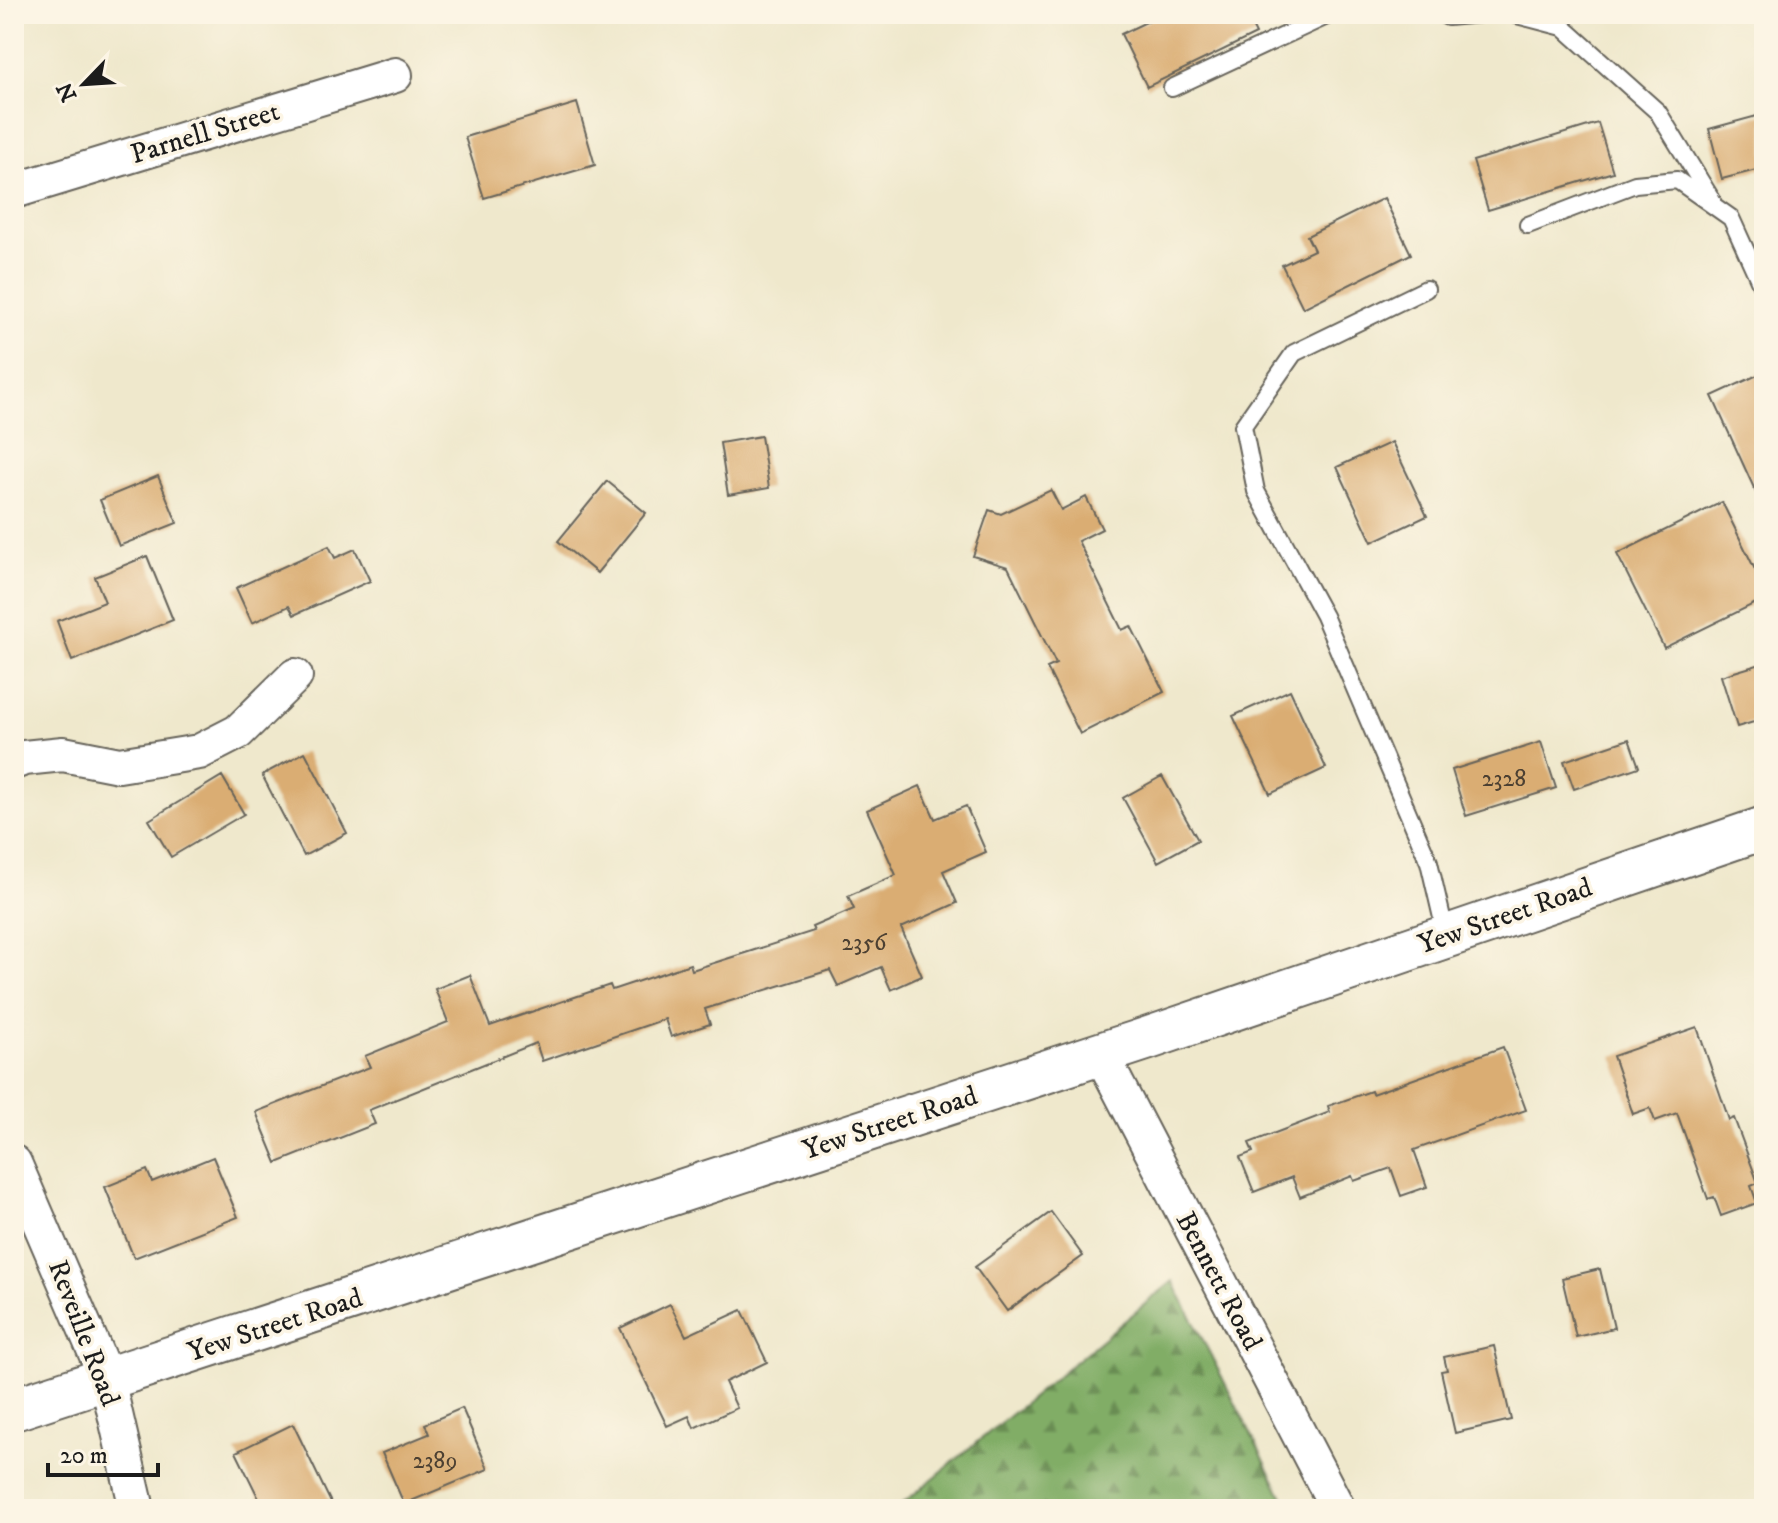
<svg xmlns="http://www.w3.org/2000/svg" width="1778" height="1523" font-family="'IM FELL DW Pica',serif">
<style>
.forest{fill:url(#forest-firs);stroke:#4e6441;stroke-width:2}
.building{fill:#daad73}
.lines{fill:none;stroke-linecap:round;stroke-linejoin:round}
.service-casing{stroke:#66635a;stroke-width:20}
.minor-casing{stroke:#66635a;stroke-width:38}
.tertiary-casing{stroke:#66635a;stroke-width:46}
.service{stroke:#fff;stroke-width:16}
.minor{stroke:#fff;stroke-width:34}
.tertiary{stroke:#fff;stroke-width:42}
.labels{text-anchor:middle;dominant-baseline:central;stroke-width:7;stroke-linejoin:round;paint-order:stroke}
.number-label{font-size:24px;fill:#4c4032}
.street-label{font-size:28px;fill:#1c1c1c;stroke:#fcf5e5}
</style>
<defs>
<pattern id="forest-firs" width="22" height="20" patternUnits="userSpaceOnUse" patternTransform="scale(2)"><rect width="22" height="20" fill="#81ad66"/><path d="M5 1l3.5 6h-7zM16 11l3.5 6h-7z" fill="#698c53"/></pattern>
</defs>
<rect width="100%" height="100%" fill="#fcf5e5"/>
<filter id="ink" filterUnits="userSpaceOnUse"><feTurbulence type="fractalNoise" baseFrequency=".0125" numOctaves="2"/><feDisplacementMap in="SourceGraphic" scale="16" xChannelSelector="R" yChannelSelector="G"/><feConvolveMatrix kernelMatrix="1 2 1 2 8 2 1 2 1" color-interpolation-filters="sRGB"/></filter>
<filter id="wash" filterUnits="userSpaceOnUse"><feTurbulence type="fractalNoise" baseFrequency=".006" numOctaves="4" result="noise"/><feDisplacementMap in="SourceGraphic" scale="32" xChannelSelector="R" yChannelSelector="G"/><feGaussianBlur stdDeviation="1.8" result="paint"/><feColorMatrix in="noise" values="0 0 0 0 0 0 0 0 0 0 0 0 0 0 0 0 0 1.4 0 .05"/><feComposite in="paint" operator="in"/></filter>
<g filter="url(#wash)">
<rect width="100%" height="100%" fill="#efe8cc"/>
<path class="forest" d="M1173,1281L1289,1509H896Z"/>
<g id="blocks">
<path class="building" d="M1163,14H1246L1256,34L1147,87L1121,34Z
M577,103L595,165L484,198L465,137Z
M1764,114V168L1722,179L1709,129Z
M1598,123L1613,172L1488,210L1473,161Z
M1384,198L1411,254L1303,308L1282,265L1314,250L1307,236Z
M1764,372V510L1712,396Z
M761,436L769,488L728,495L720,443Z
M1392,442L1427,516L1372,542L1337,467Z
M158,476L177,523L119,546L100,500Z
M607,481L646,513L597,573L558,541Z
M1051,490L1061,510L1086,497L1102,529L1078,541L1122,630L1131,626L1164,692L1080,734L1047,668L1056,664L1008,567L973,556L989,510L1001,514Z
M1722,502L1764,588V599L1664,648L1617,554Z
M329,546L335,558L355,549L370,581L294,615L289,606L252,623L236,588Z
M147,556L173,620L72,661L57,621L105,602L95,577Z
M1764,663V719L1737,727L1721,676Z
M1290,690L1326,768L1270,794L1233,716Z
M1629,739L1639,767L1574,789L1564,761Z
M1541,742L1556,788L1466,816L1452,770Z
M305,752L347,833L304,856L262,775Z
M222,776L244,814L171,857L149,820Z
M1162,776L1198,840L1158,862L1123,798Z
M920,786L935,819L966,806L986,852L943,871L957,903L901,928L922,976L891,990L881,967L838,986L830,970L705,1009L710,1024L671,1037L665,1019L542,1061L536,1043L369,1110L375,1124L277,1163L256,1112L370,1067L365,1056L448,1022L435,989L470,975L490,1026L610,985L612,990L690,964L692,970L814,931L812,927L854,909L848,896L896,875L867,810Z
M1697,1027L1729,1120L1734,1118L1758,1183L1751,1186L1757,1203L1721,1216L1714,1197L1708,1199L1677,1113L1655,1121L1650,1108L1633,1114L1613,1056Z
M1503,1047L1526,1110L1414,1150L1427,1187L1401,1196L1391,1168L1354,1181L1352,1176L1300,1197L1292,1177L1254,1192L1240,1157L1253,1152L1249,1143L1330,1112L1328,1106L1371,1091L1372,1094Z
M213,1157L238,1217L134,1258L105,1187L147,1170L152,1182Z
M1051,1212L1083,1256L1007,1311L975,1267Z
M1600,1269L1614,1328L1576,1337L1562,1278Z
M670,1304L686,1336L742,1310L767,1362L725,1382L737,1408L694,1428L689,1416L667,1426L620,1328Z
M1494,1346L1511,1420L1455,1433L1441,1371L1447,1370L1444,1357Z
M462,1408L488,1469L404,1504L382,1453L429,1434L425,1424Z
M293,1424L334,1509H264L236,1452Z"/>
</g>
</g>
<g filter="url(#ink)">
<use href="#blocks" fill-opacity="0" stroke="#66635a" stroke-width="2"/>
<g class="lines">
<g class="service-casing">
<path id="service" d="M1442,14L1448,17L1480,14
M1513,14L1563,27L1658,112L1712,200
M1172,88L1331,14
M1528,225L1635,184L1677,180L1731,218L1764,291
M1426,289L1294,353L1243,426L1256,491L1324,616L1429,862L1446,935"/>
</g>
<g class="minor-casing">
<path id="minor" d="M14,191L395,75
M14,762L24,758L63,754L119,765L199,752L238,732L295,676
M1101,1054L1338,1509
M14,1163L107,1379L137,1509"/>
</g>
<g class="tertiary-casing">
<path id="tertiary" d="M14,1409L1146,1039L1764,828"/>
</g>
<use href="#service" class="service"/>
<use href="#minor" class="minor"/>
<use href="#tertiary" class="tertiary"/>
</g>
</g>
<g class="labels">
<g class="number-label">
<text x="1504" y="779">2328</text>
<text x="864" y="943">2356</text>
<text x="435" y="1461">2389</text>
</g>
<g class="street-label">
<text transform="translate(205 133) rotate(-17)">Parnell Street</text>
<text transform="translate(1505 916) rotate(-19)">Yew Street Road</text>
<text transform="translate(890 1123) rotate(-18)">Yew Street Road</text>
<text transform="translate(1219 1281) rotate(62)">Bennett Road</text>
<text transform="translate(275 1325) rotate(-18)">Yew Street Road</text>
<text transform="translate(84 1333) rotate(69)">Reveille Road</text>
</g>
</g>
<rect width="1778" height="1523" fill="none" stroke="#fcf5e5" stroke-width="48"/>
<g transform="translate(84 84) rotate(245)" stroke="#fcf5e5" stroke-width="6" paint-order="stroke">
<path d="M0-6L14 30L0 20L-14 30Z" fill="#1c1c1c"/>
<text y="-12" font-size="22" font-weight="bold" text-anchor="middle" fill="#1c1c1c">N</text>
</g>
<path d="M48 1463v12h110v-12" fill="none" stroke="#1c1c1c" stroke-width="4"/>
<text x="60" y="1463" font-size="24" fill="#1c1c1c" stroke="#fcf5e5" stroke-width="6" paint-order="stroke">20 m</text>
</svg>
